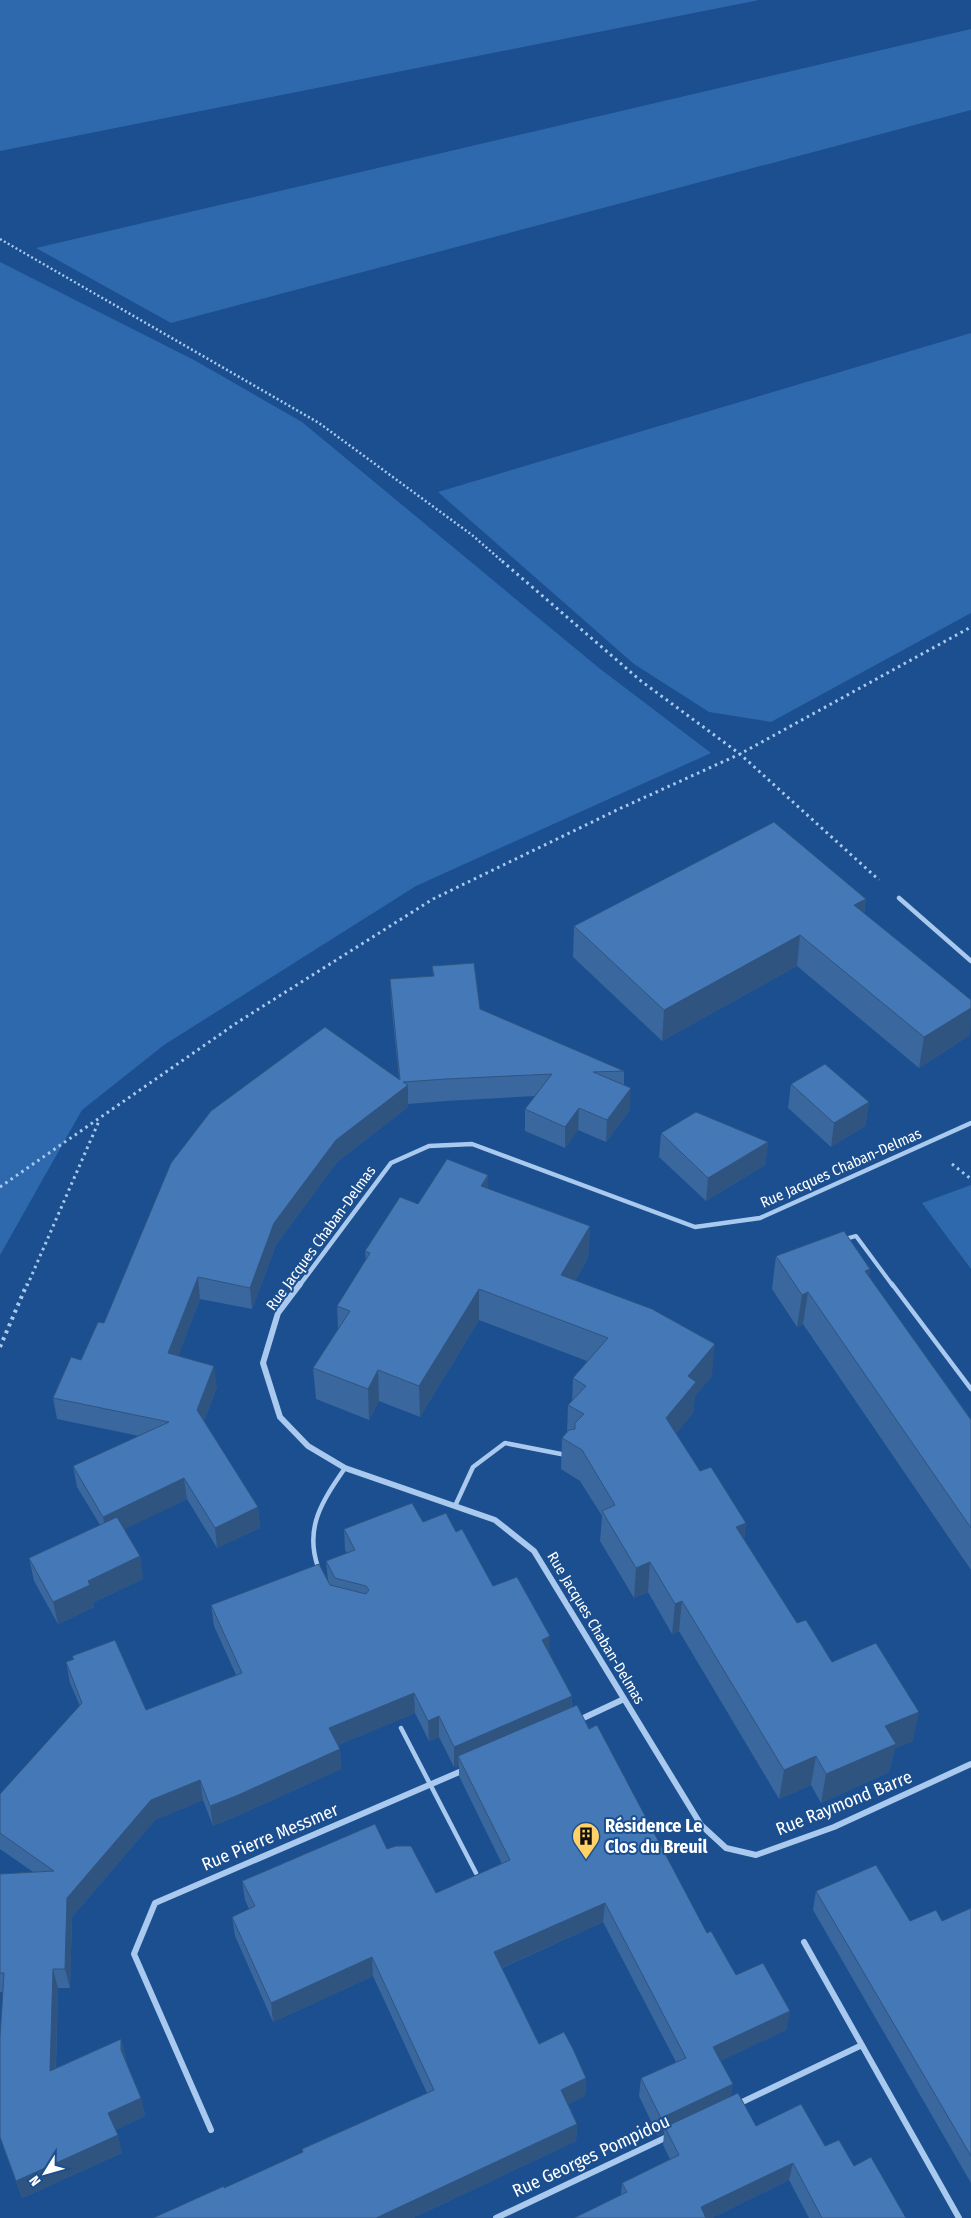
<svg xmlns="http://www.w3.org/2000/svg" width="971" height="2218" font-family="'Fira Sans Condensed',sans-serif">
<style>
.green{fill:#2e69ad}
.lines{fill:none;stroke-linecap:round;stroke-linejoin:round}
.path-far2{stroke:#a9c9ee;stroke-width:2.5;stroke-dasharray:2 2.5;stroke-linecap:butt}
.path-far1{stroke:#a9c9ee;stroke-width:3;stroke-dasharray:2.5 4;stroke-linecap:butt}
.path{stroke:#a9c9ee;stroke-width:4;stroke-dasharray:3 4.5;stroke-linecap:butt}
.lane-far1{stroke:#a9c9ee;stroke-width:4}
.lane{stroke:#a9c9ee;stroke-width:4.5}
.street-far1{stroke:#a9c9ee;stroke-width:4.5}
.street{stroke:#a9c9ee;stroke-width:6}
.wall{fill:#3a679d}
.shaded-wall{fill:#305480}
.building{fill:#4478b7;stroke:#305480}
.labels{text-anchor:middle;dominant-baseline:central;stroke-width:4;stroke-linejoin:round;paint-order:stroke}
.street-label{font-size:15px;fill:#fff;stroke:#1b4f8f}
.near-street-label{font-size:18px;fill:#fff;stroke:#1b4f8f}
.near-poi-label{font-size:18px;font-weight:bold;fill:#fff;stroke:#1b4f8f;text-anchor:start}
</style>
<rect width="100%" height="100%" fill="#1b4f8f"/>
<path class="green" d="M0,0H759L0,151Z
M971,29V110L171,323L36,248Z
M0,262L194,360L302,422L599,668L711,753L416,886L164,1045L82,1110L0,1255Z
M971,333V613L771,722L709,712L634,664L438,492Z
M971,1185V1269L922,1203Z"/>
<g class="lines">
<path class="path-far2" d="M0,239L319,423L472,535L503,562"/>
<path class="path-far1" d="M502,561L641,681L740,754L879,880
M952,1164L971,1179
M0,1187L238,1022L433,899L619,809L740,754L971,627
M27,1286L99,1121"/>
<path class="path" d="M0,1347L27,1284"/>
<path class="lane-far1" d="M845,1239L856,1236L893,1286"/>
<path class="lane" d="M892,1284L971,1389
M455,1506L473,1467L505,1443L566,1455
M318,1567C304,1527 323,1500 345,1468
M401,1728L476,1873"/>
<path class="street-far1" d="M899,898L971,961
M299,1286L391,1163L429,1146L472,1144L695,1227L760,1218L971,1123"/>
<path class="street" d="M300,1284L278,1313L263,1363L280,1417L308,1446L345,1468L495,1520L534,1551L701,1825L726,1848L756,1855L834,1827L971,1764
M579,1720L624,1699
M804,1942L959,2218
M738,2104L862,2045
M211,2130L134,1954L155,1903L464,1770
M496,2218L669,2136"/>
</g>
<path class="wall" d="M866,899L864,913L971,1000L970,1035L919,1068L797,966L662,1041L573,957L574,926Z
M432,966L480,1009L624,1071V1085L630,1110L606,1142L578,1130L565,1148L525,1131V1109L535,1096L446,1101L408,1104V1107L337,1162L276,1245L252,1309L200,1299L178,1356L217,1387L204,1421L258,1507L260,1528L217,1548L187,1499L124,1529L140,1556L143,1579L94,1602V1607L58,1624L34,1581L29,1558L100,1525L77,1487L73,1466L139,1436L57,1419L53,1398L81,1360L104,1323L399,1079L391,1001L390,979L433,976Z
M791,1084L869,1102L865,1126L831,1147L788,1108Z
M661,1133L768,1142L765,1165L706,1201L659,1157Z
M488,1175V1189L590,1226L588,1258L575,1281L712,1376L695,1396L693,1413L676,1433L700,1471L746,1523L744,1539L797,1623L832,1662L913,1741L895,1748L889,1772L821,1803L811,1785L779,1799L679,1631L672,1634L648,1592L634,1598L600,1541L602,1516L580,1481L561,1469L562,1438L567,1432L568,1405L572,1402L573,1378L587,1361L479,1320L420,1417L379,1401L369,1420L316,1399L313,1368L338,1329L337,1306L366,1261L365,1251L418,1204Z
M776,1256L870,1269L869,1277L971,1419V1570L803,1324L797,1327L772,1289Z
M423,1522L456,1532L493,1586L549,1652L572,1696V1707L589,1729L707,1933L736,1975L790,2011L786,2030L720,2061L731,2096L756,2126L825,2146L854,2166L906,2218H809L789,2180L712,2218H574L621,2195L622,2183L670,2159L663,2145L664,2133L658,2136L639,2096L641,2078L676,2062L603,1922L502,1968L539,2044L586,2078L585,2096L568,2104L577,2124L576,2141L413,2218H153L224,2188L303,2152L302,2149L427,2093L373,1976L273,2022L235,1936L232,1917L249,1909L245,1900L242,1881L387,1849L436,1893L502,1864L459,1776V1766L454,1767L439,1737L429,1741L415,1713L338,1745L340,1749L341,1769L239,1815L213,1826L203,1800L155,1820L72,1917L70,1988H58L56,2068L121,2039L126,2057L125,2061L141,2098L145,2116L115,2130L122,2153L22,2198L0,2138V2038L3,1992H0V1874L33,1872L0,1849V1794L80,1706L70,1683L66,1662L73,1660L72,1656L146,1710L236,1675L214,1626L211,1605L328,1581L326,1561L347,1553L345,1550L344,1529Z
M816,1891L910,1921H942L971,1908V2183L813,1910Z"/>
<path class="shaded-wall" d="M866,899L861,930L854,905Z
M800,935L797,966L662,1041L664,1010Z
M971,1008L970,1035L919,1068L924,1037Z
M408,1085V1107L337,1162L276,1245L252,1309L250,1288L274,1223L336,1140Z
M631,1088L630,1110L606,1142L607,1120Z
M869,1102L865,1126L831,1147L834,1123Z
M579,1108L578,1130L565,1148V1127Z
M768,1142L765,1165L706,1201L708,1178Z
M488,1175V1206L481,1186Z
M590,1226L588,1258L560,1307L561,1275Z
M870,1269L865,1301V1271Z
M198,1277L200,1299L171,1374L168,1353Z
M479,1289V1320L420,1417L419,1386Z
M808,1292L803,1324L797,1327L802,1295Z
M715,1344L712,1376L695,1396L693,1413L664,1449L666,1418L688,1376Z
M214,1366L217,1387L200,1431L197,1410Z
M378,1370L379,1401L369,1420L368,1389Z
M184,1478L187,1499L107,1538L103,1517Z
M258,1507L260,1528L217,1548L215,1528Z
M746,1523L742,1553L736,1527Z
M140,1556L143,1579L94,1602V1607L58,1624L53,1602L88,1581Z
M650,1562L648,1592L634,1598L636,1568Z
M682,1601L679,1631L672,1634L675,1604Z
M550,1636L549,1657L542,1640Z
M414,1693L415,1713L331,1748L329,1728Z
M572,1696L571,1717L458,1756L459,1766L454,1767V1747Z
M919,1712L913,1741L895,1748L889,1772L821,1803L826,1774L885,1726Z
M439,1716V1737L429,1741L428,1721Z
M340,1749L341,1769L239,1815L213,1826L210,1806Z
M816,1756L811,1785L779,1799L784,1770Z
M200,1780L203,1800L155,1820L72,1917L70,1988L65,1969L67,1898L151,1800Z
M605,1903L603,1922L494,1971V1952Z
M372,1957L373,1976L273,2022L271,2003Z
M53,1969L58,1988L55,2089L50,2071Z
M790,2011L786,2030L710,2066L713,2047Z
M121,2039L126,2057L125,2068L121,2050Z
M586,2078L585,2096L560,2108L561,2090Z
M733,2084L730,2102L665,2127L664,2133L658,2136L661,2118Z
M141,2098L145,2116L113,2131L108,2113Z
M577,2124L576,2141L413,2218H376Z
M118,2135L122,2153L22,2198L16,2181Z
M793,2163L789,2180L712,2218H699L701,2207Z"/>
<path class="building" d="M774,822L866,899L854,905L971,1000V1008L924,1037L800,935L664,1010L574,926Z
M474,963L480,1009L624,1071L593,1072L631,1088L607,1120L579,1108L565,1127L525,1109L552,1074L446,1079L403,1082L408,1085L336,1140L274,1223L250,1288L198,1277L168,1353L214,1366L197,1410L258,1507L215,1528L184,1478L103,1517L73,1466L169,1422L53,1398L71,1357L81,1360L98,1322L104,1323L171,1163L211,1111L325,1027L400,1080L390,979L434,976L432,966Z
M825,1064L869,1102L834,1123L791,1084Z
M696,1112L768,1142L708,1178L661,1133Z
M447,1159L488,1175L481,1186L590,1226L561,1275L652,1309L715,1344L688,1376L696,1382L666,1418L700,1471L711,1467L746,1523L736,1527L797,1623L806,1620L832,1662L876,1643L919,1712L885,1726L896,1744L826,1774L816,1756L784,1770L682,1601L675,1604L650,1562L636,1568L602,1511L615,1505L582,1450L562,1438L569,1430L575,1429V1423L584,1414L568,1405L586,1386L573,1378L608,1338L479,1289L419,1386L378,1370L368,1389L313,1368L350,1311L337,1306L370,1253L365,1251L400,1197L418,1204Z
M844,1231L870,1269L865,1271L971,1420V1528L808,1292L802,1295L776,1256Z
M412,1503L423,1522L446,1513L456,1532L462,1529L493,1586L517,1577L550,1636L542,1640L572,1696L454,1747L439,1716L428,1721L414,1693L329,1728L340,1749L236,1796L210,1806L200,1780L151,1800L67,1898L65,1969H53L50,2071L121,2039V2050L141,2098L108,2113L118,2135L16,2181L0,2137V2038L4,1973H0V1874L54,1871L0,1833V1794L82,1703L66,1662L74,1659L72,1656L115,1640L146,1710L242,1673L211,1605L319,1564L330,1585L366,1594L369,1590L366,1586L335,1578L326,1561L355,1550L344,1529Z
M117,1517L140,1556L88,1581L90,1585L53,1602L29,1558Z
M577,1705L589,1729L597,1725L707,1933L711,1931L736,1975L763,1963L790,2011L713,2047L733,2084L661,2118L641,2078L686,2058L605,1903L494,1952L539,2044L564,2032L573,2049L586,2078L561,2090L577,2124L376,2218H153L224,2186V2188L303,2152L302,2149L434,2090L372,1957L271,2003L232,1917L255,1906L242,1881L375,1824L387,1849L396,1846H411L436,1893L510,1860L458,1756Z
M876,1865L910,1921L936,1910L942,1921L971,1908V2156L816,1891Z
M738,2093L756,2126L801,2104L825,2146L839,2140L854,2166L871,2157L906,2218H822L793,2163L701,2207L706,2218H574L627,2192L622,2183L679,2155L665,2127Z"/>
<defs>
<g id="building-pin" transform="scale(1.4375)"><path d="M0 17L-7.5 6A9.5 9.5 0 1 1 7.5 6Z" fill="#ffd166" stroke="#1b4f8f"/><path d="M-4-6H4V6H1V3H-1V6H-4ZM-2.5-4.3h1.7v1.8h-1.7ZM.8-4.3h1.7v1.8H.8ZM-2.5-1h1.7V.8h-1.7ZM.8-1h1.7V.8H.8Z" fill="#111"/></g>
</defs>
<g fill-rule="evenodd">
<use href="#building-pin" x="586" y="1836"/>
</g>
<g class="labels">
<g class="street-label">
<text transform="translate(841 1168) rotate(-24)">Rue Jacques Chaban-Delmas</text>
<text transform="translate(321 1238) rotate(-54)">Rue Jacques Chaban-Delmas</text>
<text transform="translate(596 1628) rotate(59)">Rue Jacques Chaban-Delmas</text>
</g>
<g class="near-street-label">
<text transform="translate(844 1803) rotate(-22)">Rue Raymond Barre</text>
<text transform="translate(270 1837) rotate(-23)">Rue Pierre Messmer</text>
<text transform="translate(591 2156) rotate(-25)">Rue Georges Pompidou</text>
</g>
<g class="near-poi-label">
<text x="605" y="1826">Résidence Le<tspan x="605" dy="21">Clos du Breuil</tspan></text>
</g>
</g>
<g transform="translate(45 2173) rotate(233)" stroke="#1b4f8f" stroke-width="4" paint-order="stroke">
<path d="M0-4L9 19L0 12L-9 19Z" fill="#ffffff"/>
<text y="-8" font-size="14" font-weight="bold" text-anchor="middle" fill="#ffffff">N</text>
</g>
</svg>
